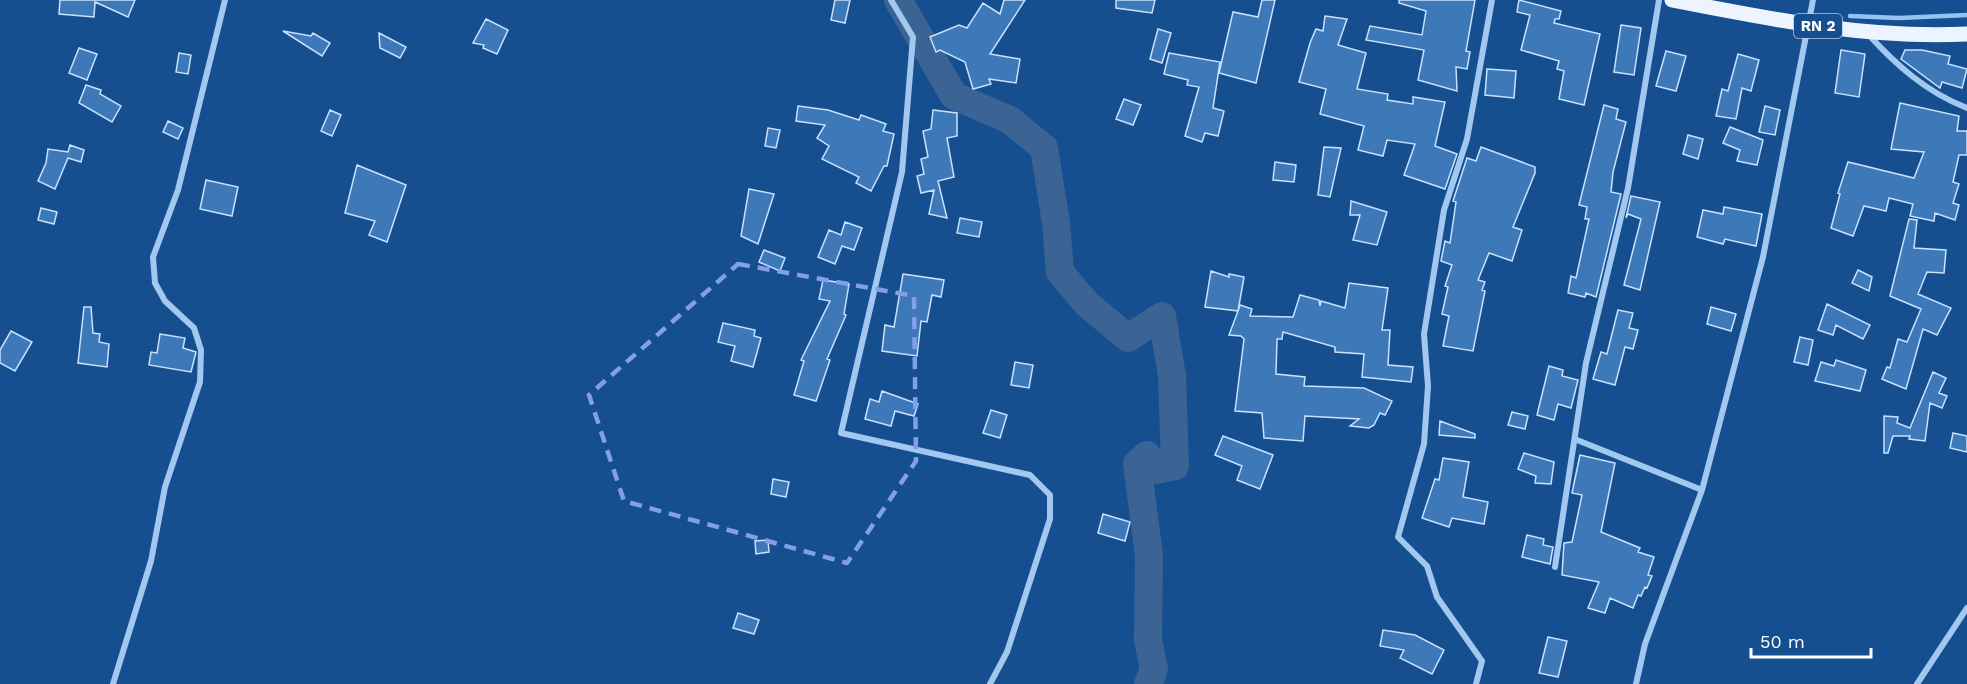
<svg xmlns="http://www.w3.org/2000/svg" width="1967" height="684" font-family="'Work Sans',sans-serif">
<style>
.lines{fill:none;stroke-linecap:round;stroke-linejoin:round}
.stream{stroke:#94c3f3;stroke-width:4.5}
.river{stroke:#3b6494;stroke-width:28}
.building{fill:#3d78b9;stroke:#c9e1fc;stroke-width:1.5}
.minor{stroke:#a2c8f0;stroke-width:6}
.primary{stroke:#ebf4ff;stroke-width:15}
.marked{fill:none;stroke:#839eea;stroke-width:4.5;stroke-dasharray:12 8;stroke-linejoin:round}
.labels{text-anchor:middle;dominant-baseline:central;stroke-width:4.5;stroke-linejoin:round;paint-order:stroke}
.shield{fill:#154f90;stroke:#b9cade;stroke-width:1.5}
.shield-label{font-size:15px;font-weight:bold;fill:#fff}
</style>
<rect width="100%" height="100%" fill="#154f90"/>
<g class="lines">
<path class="stream" d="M1850,16L1899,18L1967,15"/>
<path class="river" d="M898,0L954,96L1010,120L1044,148L1056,223L1060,272L1087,304L1128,338L1162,316L1172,376L1175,466L1156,470L1147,455L1137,464L1149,555L1148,640L1154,669L1148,684"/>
</g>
<path class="building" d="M60,0H135L128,17L95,2L94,17L59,14Z
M835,0H850L845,23L831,20Z
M1004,0H1025L990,54L1020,59L1016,83L989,79L991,84L973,89L965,62L940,50L936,52L930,37L959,25L967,28L983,3L1000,14Z
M1116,0H1155L1152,13L1116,8Z
M1262,0H1275L1256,83L1219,73L1233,12L1258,17Z
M1399,0H1475L1466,51L1470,52L1467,69L1456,67L1457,91L1418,80L1424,50L1366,40L1370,26L1422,35L1426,11L1399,3Z
M1519,0L1561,11L1559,19H1555L1554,23L1600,34L1584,105L1559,99L1564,71L1557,69L1559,61L1521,50L1530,15L1517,12Z
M1325,16L1347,19L1338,45L1366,53L1357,89L1388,94L1387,100L1413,104V97L1445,102L1435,146L1457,154L1445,189L1404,175L1415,144L1387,140L1383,156L1358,150L1364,126L1320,114L1326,89L1299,82L1310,43L1316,29L1323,31Z
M486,19L508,30L497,54L483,48L484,45L473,43Z
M1621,25L1641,28L1634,75L1614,72Z
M1158,29L1171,33L1162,63L1150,59Z
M283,31L311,36L313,33L330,43L322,56Z
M379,33L406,47L400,58L380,48Z
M79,48L97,54L87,80L69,73Z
M1841,50L1865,54L1859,97L1835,93Z
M1905,50H1922L1950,56L1948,64L1967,69L1962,88L1942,82L1940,88L1901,59Z
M1666,51L1686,56L1676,91L1656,86Z
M179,53L191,55L188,74L176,72Z
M1169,53L1220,62L1213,108L1224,111L1218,136L1205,133L1202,142L1185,136L1199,87L1187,85L1188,80L1164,74Z
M1738,54L1759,60L1751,91L1742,88L1736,119L1716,116L1722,89L1728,91Z
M1487,69L1516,71L1514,98L1485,95Z
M86,85L101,90L100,94L121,106L112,122L79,103Z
M1124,99L1141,105L1133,125L1116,119Z
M1900,103L1959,116L1957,131H1967V155H1959L1953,182L1959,184L1953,203L1959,205L1955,220L1935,213L1934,221L1910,216L1913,204L1889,198L1886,211L1864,206L1853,236L1831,228L1840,194L1838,193L1848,162L1914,178L1924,152L1891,149Z
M1604,105L1618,109L1616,119L1626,122L1613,172L1611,192L1621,194L1597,293L1596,297L1586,293L1585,297L1568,293L1571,276L1576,278L1589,219H1585L1587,207L1579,205Z
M798,106L828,110L859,120L861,115L886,124L883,131L894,134L887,166H884L871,191L856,183L859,177L822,159L829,146L817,138L825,125L796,121Z
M1765,106L1780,110L1775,135L1759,132Z
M330,110L341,115L332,136L321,131Z
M933,110L957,113V136L947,138L954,177L938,181L947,218L929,214L934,190L921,193L917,176L924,174L921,159L928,157L923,131L931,129Z
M168,121L183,128L178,139L163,132Z
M1730,127L1763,140L1757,165L1737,161L1740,150L1723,143Z
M768,128L780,130L776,148L765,146Z
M1688,135L1703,139L1698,159L1683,154Z
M70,145L84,150L81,162L68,158L55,189L38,181L46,163L48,149L68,152Z
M1324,147L1341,148L1330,197L1318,195Z
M1481,147L1535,167V173L1513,227L1522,230L1512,261L1489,253L1478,280L1485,282L1482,290L1485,291L1473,351L1443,346L1449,316L1442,314L1448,287L1445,286L1452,265L1441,261L1445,241L1450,243L1456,202L1453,201L1467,158L1476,161Z
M1275,162L1296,165L1294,182L1273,180Z
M357,165L406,185L387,242L369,235L375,221L345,213Z
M206,180L238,187L232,216L200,209Z
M749,189L774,194L758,244L741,236Z
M1631,196L1660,202L1640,290L1624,285L1641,219L1628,214L1626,218Z
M1351,201L1387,212L1377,245L1353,240L1360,215H1350Z
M1724,207L1762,214L1756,246L1725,239L1723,244L1697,237L1703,210L1723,214Z
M41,208L57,212L54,224L38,220Z
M960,218L982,222L979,237L957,233Z
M1909,219L1917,220L1914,248L1946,250L1944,273L1927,272L1918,294L1951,308L1937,335L1923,329L1906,389L1882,379L1887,367L1890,368L1898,339L1907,342L1921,309L1890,296Z
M845,222L862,228L854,250L842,246L835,264L818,257L829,230L841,235Z
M764,250L785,258L780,271L759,262Z
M1858,270L1872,277L1869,291L1852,283Z
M1211,271L1229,277V274L1244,277L1238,311L1240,305L1252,309L1250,316L1293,317L1300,295L1319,300L1320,306L1321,301L1345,308L1349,283L1388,288L1382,330H1390L1388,365L1413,367L1411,382L1362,377L1364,354L1335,352V347L1283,332L1282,339H1277L1276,374L1305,377L1304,386L1364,388L1392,401L1385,415L1380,413L1374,425L1369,428L1350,426L1359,419L1305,416L1303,441L1264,438L1262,413L1235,411L1244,339L1241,336L1229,335L1238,311L1205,307Z
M903,274L944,280L941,297L932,295L927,322L921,321L917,356L882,351L885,325L894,327Z
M823,280L849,284L844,314L846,315L827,359L830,360L816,401L794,395L804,361L801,360L830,301L819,299Z
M1827,304L1870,325L1863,339L1836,325L1833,335L1818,330Z
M84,307H91L93,333L100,334L99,342L109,344L107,367L78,363Z
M1711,307L1736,314L1731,331L1707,324Z
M1618,310L1633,313L1629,328L1638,330L1633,349L1625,347L1615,385L1593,379L1601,352L1607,354Z
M723,323L755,330L754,336L761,338L753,367L731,361L735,346L718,342Z
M11,331L32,342L15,371L0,363V350Z
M160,334L185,338L183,348L196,352L191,372L149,365L151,352L157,353Z
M1800,337L1813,340L1808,365L1794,362Z
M1836,360L1866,370L1860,391L1815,381L1821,362L1834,366Z
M1015,362L1033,365L1029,388L1011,385Z
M1549,366L1563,370L1562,376L1578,380L1571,408L1558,404L1554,420L1537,415Z
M1933,372L1946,378L1939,393L1947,396L1942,408L1930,403L1925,441L1909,439L1910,436H1893L1888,453H1884V416L1898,417L1897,423L1910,428Z
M882,391L918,404L914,416L895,411L891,426L865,419L870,399L879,402Z
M991,410L1007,415L1000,438L983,433Z
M1512,412L1528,416L1525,429L1508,425Z
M1440,421L1475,434V438L1439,435Z
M1953,433L1967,436V452L1950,448Z
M1223,436L1273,455L1260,489L1237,480L1242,466L1215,455Z
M1524,453L1554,462L1551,484L1535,483L1536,476L1518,469Z
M1580,455L1615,463L1601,532L1640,548L1638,552L1654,557L1648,575L1652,576L1647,588L1645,587L1641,596L1638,595L1633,608L1610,598L1605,613L1588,608L1599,582L1562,575L1564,543L1572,542L1582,495L1572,493Z
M1443,458L1469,462L1463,497L1488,502L1484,524L1452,518L1449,527L1422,518L1435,479L1439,480Z
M773,479L789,482L786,497L771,494Z
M1103,514L1130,522L1125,541L1098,533Z
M1527,535L1544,539L1543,545L1553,547L1550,564L1522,557Z
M768,540L769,552L756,554L755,541Z
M738,613L759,620L754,634L733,628Z
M1383,630L1415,635L1444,650L1432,674L1400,658L1404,650L1380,646Z
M1548,637L1567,641L1558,677L1539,673Z"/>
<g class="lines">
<path class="minor" d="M891,0L913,37L902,172L841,433L1030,475L1050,495V519L1007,652L990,684
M1867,33C1896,65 1926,92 1967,108
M1577,440L1702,490
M1555,567L1586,363L1628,188L1659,0
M113,684L151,561L165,487L200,382L201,350L194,328L165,301L155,283L153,257L178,190L225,0
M1476,684L1482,661L1437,597L1427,566L1398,537L1424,444L1428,386L1424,334L1444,210L1467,139L1492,0
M1636,684L1645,644L1702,490L1763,257L1813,0
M1917,684L1967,608"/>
<path class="primary" d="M1672,0C1769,19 1867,39 1967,34"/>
</g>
<path class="marked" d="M738,264L914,296L916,461L847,563L624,501L589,395Z"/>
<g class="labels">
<rect class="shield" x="1794" y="14" width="48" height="24" rx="4.5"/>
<g class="shield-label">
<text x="1818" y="26">RN 2</text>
</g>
</g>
<path d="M1751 648v9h120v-9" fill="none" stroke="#ffffff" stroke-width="3"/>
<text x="1760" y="648" font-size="18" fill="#ffffff" stroke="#154f90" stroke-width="4.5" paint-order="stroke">50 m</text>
</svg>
